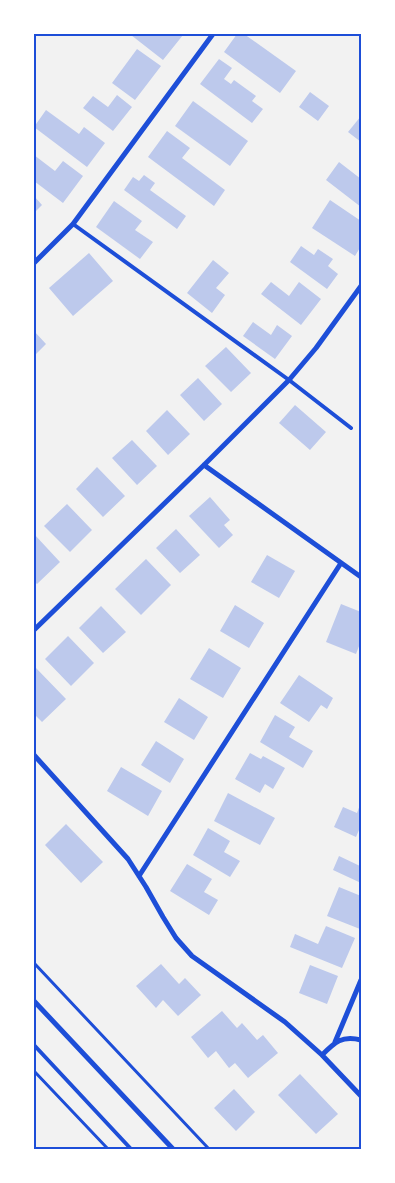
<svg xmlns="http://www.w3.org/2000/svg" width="395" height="1183" font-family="Karla,sans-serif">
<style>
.building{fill:#bdc9ec}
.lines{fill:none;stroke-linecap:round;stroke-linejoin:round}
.path{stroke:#1d4ed8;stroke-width:3}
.service{stroke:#1d4ed8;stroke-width:4}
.minor{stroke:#1d4ed8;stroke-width:5}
.neatline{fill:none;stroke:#1d4ed8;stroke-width:2}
</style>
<rect width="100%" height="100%" fill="#f2f2f2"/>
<path class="building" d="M132,34H180L183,35L163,60L131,35Z
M237,34H244L296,71L280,93L224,52Z
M137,49L161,66L135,100L112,83Z
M219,59L232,68L224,79L231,84L234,80L256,96L252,101L263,109L252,123L200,84Z
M310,92L329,106L318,121L299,107Z
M117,95L132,107L113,131L83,108L93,96L108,107Z
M193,101L248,141L230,166L175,126Z
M46,110L79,134L84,127L105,143L87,167L34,127Z
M361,116V142L348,132Z
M167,131L190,148L182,158L225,190L214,206L148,157Z
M34,155L55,171L63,161L83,176L63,203L34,181Z
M339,162L361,179V207L326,180Z
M144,175L155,183L150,190L186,216L177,229L124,190L133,177L139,181Z
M34,196L42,205L34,213Z
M330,200L361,221V246L355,256L312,228Z
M114,201L142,221L135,230L153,242L140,259L96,227Z
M301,246L314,255L318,249L333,259L328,266L338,274L327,289L290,262Z
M89,253L113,281L73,316L49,288Z
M213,260L229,273L216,288L225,295L212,313L187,293Z
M271,282L289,296L299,282L321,299L301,325L261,294Z
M253,322L271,335L277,325L292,336L275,359L243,336Z
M34,331L46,344L34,356Z
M226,347L251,373L231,392L205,366Z
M198,378L222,404L204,421L180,395Z
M295,405L326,432L310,450L279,423Z
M167,410L190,434L168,455L146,431Z
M132,440L157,466L137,485L112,458Z
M97,467L125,496L103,517L76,489Z
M210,497L230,520L224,525L233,535L219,548L189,516Z
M67,504L92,530L70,552L44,526Z
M176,529L200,555L180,573L156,548Z
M34,534L60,562L37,584L34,581Z
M267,555L295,571L279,598L251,582Z
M146,559L171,585L141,615L115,589Z
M341,604L361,612V641L356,654L326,642Z
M235,605L264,623L249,648L220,631Z
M101,606L126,632L103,653L79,628Z
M68,636L94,663L71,686L45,659Z
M209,648L241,668L223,698L190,679Z
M36,668L66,699L42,722L34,714V670Z
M299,675L333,698L327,709L321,705L309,722L280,703Z
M179,698L208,717L194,740L164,722Z
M275,715L295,727L289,737L313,751L303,768L260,742Z
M156,741L184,759L170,783L141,765Z
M250,753L261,759L263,756L285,768L273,789L265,784L260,793L235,779Z
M121,767L162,791L148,816L107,791Z
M228,793L275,818L260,845L214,821Z
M361,802V831L359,830L356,837L334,827L343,807L357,813Z
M66,824L103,862L81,883L45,845Z
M208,828L230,841L224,852L240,861L230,877L193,855Z
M339,856L360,866L361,862V883L333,870Z
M187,864L212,879L204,892L218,900L209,915L170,891Z
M339,887L361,896V925L360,929L327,916Z
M326,926L355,938L342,968L290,947L295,934L318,944Z
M161,964L179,984L185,978L201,995L178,1016L163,1000L156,1008L136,986Z
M310,965L338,976L327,1004L299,993Z
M222,1011L237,1028L242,1023L257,1040L263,1035L278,1053L248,1078L235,1063L229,1068L216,1051L208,1058L191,1037Z
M300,1074L338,1114L316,1134L278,1095Z
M234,1089L255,1112L236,1131L214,1108Z"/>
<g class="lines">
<path class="path" d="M34,963L209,1149
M34,1071L108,1149"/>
<path class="service" d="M73,224L289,380L351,428
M34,1045L131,1149"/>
<path class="minor" d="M34,263L73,224L213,34
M204,465L361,577
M34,630L204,465L289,380L316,348L361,286
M34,755L128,859L146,887L163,917L176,938L192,956L285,1022L322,1055L361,1096
M139,876L341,563
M34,1001L173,1149
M335,1042L361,980
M322,1055C335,1042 342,1035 361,1040"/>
</g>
<rect width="395" height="1183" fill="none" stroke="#ffffff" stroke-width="70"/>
<rect x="35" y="35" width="325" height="1113" class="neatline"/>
</svg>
